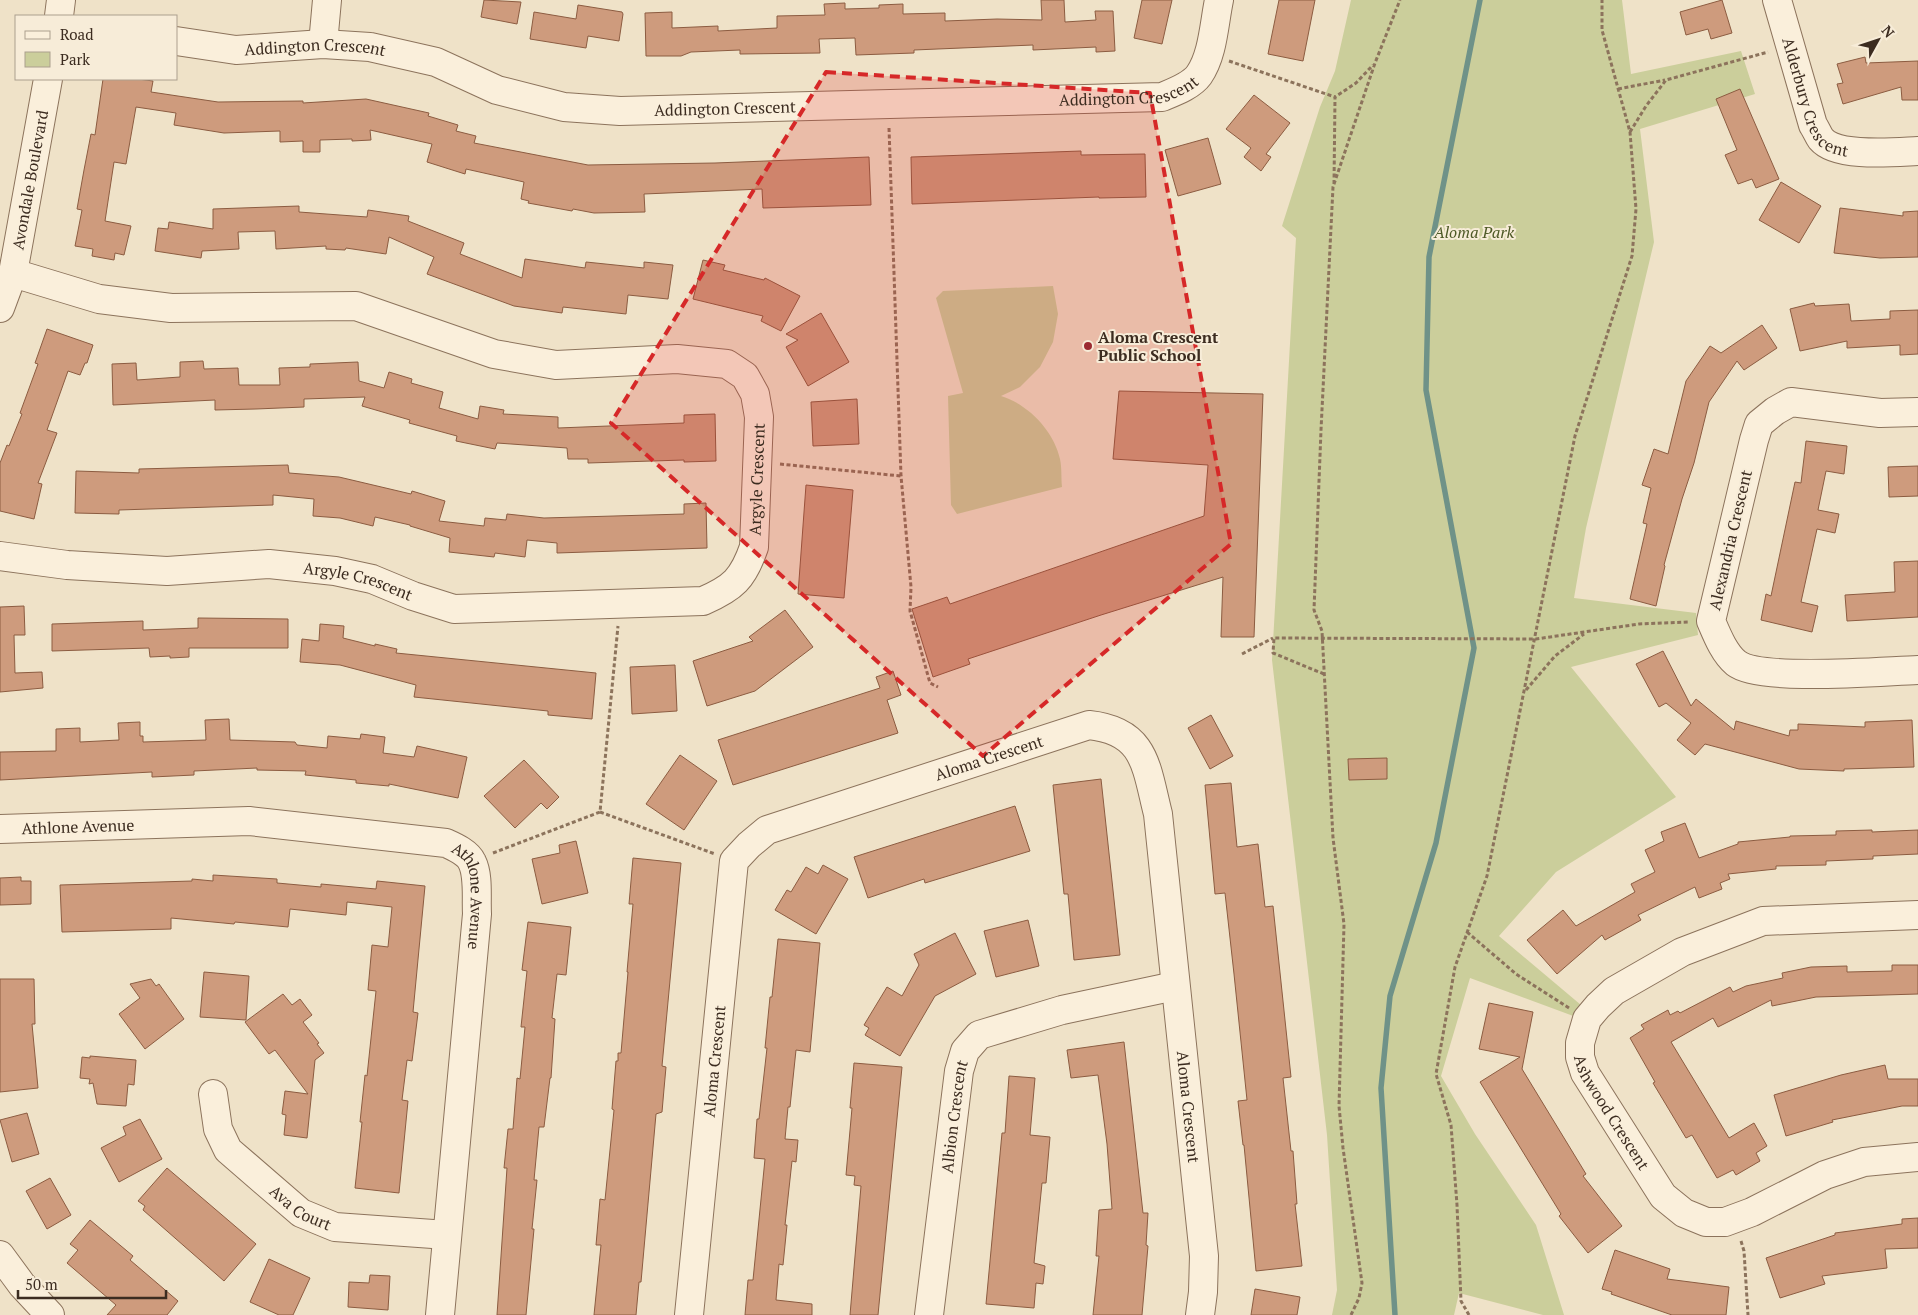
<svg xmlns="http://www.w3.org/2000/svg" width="1918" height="1315" font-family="'PT Serif',serif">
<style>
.green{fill:#cbce9b}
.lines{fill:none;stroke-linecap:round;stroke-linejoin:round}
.stream{stroke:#6f9288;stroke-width:5.5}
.building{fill:#ce9b7d;stroke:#8c5c41}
.minor-casing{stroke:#8c735c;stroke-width:30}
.path{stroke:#8c735c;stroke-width:3;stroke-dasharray:4 2.5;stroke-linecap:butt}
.minor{stroke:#faefdb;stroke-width:28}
.marked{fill:#d62828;fill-opacity:0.2;stroke:#d62828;stroke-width:4;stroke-dasharray:10 6;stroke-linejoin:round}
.poi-dot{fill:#9c2b31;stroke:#f7ecd8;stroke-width:2}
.labels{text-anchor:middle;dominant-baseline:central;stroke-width:4;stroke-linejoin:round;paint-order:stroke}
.street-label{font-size:16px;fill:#3c2c20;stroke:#f7ecd8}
.park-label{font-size:16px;font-style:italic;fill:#4e5926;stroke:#f7ecd8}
.poi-label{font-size:16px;font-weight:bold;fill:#3c2c20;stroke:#f7ecd8;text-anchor:start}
</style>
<rect width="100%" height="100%" fill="#efe2c8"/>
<path class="green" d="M1351,0H1622L1631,74L1741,51L1755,94L1640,129L1654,242L1586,528L1574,598L1696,613L1698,635L1571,667L1676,797L1556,872L1499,936L1581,1005L1576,1017L1470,978L1441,1076L1475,1134L1536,1225L1564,1315H1543L1459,1293L1454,1315H1332L1337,1290L1327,1135L1272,660L1296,238L1282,226L1320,107L1335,71Z
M1053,286L1058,314L1053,342L1040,367L1020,387L1001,396C1028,404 1054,431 1060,459C1062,468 1061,478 1062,487L957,514L951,505L948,396L963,393L936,298L943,291Z"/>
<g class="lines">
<path class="stream" d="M1395,1315L1381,1088L1390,996L1436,843L1474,648L1426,390L1429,257L1480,0"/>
</g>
<path class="building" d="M484,0L521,2L517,24L481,17Z
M1041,0H1064L1065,22L1096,20L1095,11H1113L1115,51L1096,52V47L1033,50V45L914,50V53L856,55L855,38L819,39L820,53L740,54V50L691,52L681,56H646L645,13L672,12V28L718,26V31L777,28V16L825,15L824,4L845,3V9L879,8V5L903,4V14L945,13V21L997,19L1042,20Z
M1142,0H1172L1162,44L1134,38Z
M1279,0H1315L1303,61L1268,54Z
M1722,0L1732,33L1711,39L1708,29L1686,35L1680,12Z
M578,5L622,12L623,14L619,41L588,36L586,48L530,39L534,12L576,19Z
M1865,57L1866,63L1918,61V100H1902L1901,87L1843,104L1837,84L1843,83L1837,64Z
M103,79H138L153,81L151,92L218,102L303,101V103L366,99L429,113L428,116L458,125L456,131L476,136L474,143L588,165L715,163L869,157L871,205L763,208L762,189L644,194L645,212L594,213L573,209L572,211L528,203L529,201L521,199L524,182L466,169L465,174L427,162L432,144L370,130L371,140L352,141V139L320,140V152H303V141L280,142V131L224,133L174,125L176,113L136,107L126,164L114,162L105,221L131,226L124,255L115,253L114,260L92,256L93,249L75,246L82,210L77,209L84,170L91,134L95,135Z
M1740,89L1779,179L1756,188L1752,179L1738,184L1725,155L1737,150L1716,99Z
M1254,95L1290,123L1266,154L1271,157L1261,171L1244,157L1251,148L1226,129Z
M1208,138L1221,184L1178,196L1165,150Z
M1081,151V155L1145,154L1146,197L1099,198V197L912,204L911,157Z
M1781,182L1821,206L1799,243L1759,220Z
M299,206V212L367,217L368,210L409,216L408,221L464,243L460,254L522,278L525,259L585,268L586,262L644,268V262L673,265L668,299L628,295L626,314L563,307L562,313L514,306L427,274L434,257L389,237L386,254L346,248L345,250L326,249V246L276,249L275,231L238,232L239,249L202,251L201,258L155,251L158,228L168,229L169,222L213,229V209Z
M1840,208L1903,216V212L1918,211V257L1880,258L1834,253Z
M703,260L725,265L723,270L764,280L765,278L800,296L781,331L761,321L763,316L693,299Z
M1814,303L1815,306L1849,304L1851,321L1890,319V311L1918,310V354L1900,355V345L1847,348V341L1800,351L1790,309Z
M821,313L849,362L808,386L786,347L798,340L786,334Z
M1762,325L1777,348L1744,370L1737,361L1709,402L1694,463L1682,499L1664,565L1665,566L1656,606L1630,599L1647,524L1643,523L1651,488L1642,485L1654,449L1668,454L1686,381L1710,346L1721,353Z
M47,329L93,345L87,363H85L80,375L68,371L47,430L57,433L38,483L42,484L34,519L0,511V463L7,445L9,446L22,414L20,413L38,364L35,363Z
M203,361L204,369L238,368L239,385H280L279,368L310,367V364L358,362L359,381L384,388L389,372L412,379L411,383L443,392L439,408L478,419L480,406L504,410L503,414L558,417V428L684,423V415L715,414L716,461L684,462V460L588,463V459H568L567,448L497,443L495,449L456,441L457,436L409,423L410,420L362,406L365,397L304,399V407L256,409L215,410V400L113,405L112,364L136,363L137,380L180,377V362Z
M1119,391L1263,394L1254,637H1221L1223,577L1101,615L968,659L970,664L933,677L912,609L947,597L950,604L1204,516L1208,465L1113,459Z
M857,399L859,444L813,446L811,402Z
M1806,441L1847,446L1844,474L1826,471L1818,510L1839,514L1835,533L1817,529L1801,602L1818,606L1812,632L1761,620L1766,594L1771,596L1795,482L1801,483Z
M288,465L289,473L339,477L411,494L412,491L445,501L439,521L484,526L485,518L506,520L507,514L544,518L684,514V504L706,503L707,548L557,553V543L527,540L525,557L495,553L494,557L449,552L450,538L410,526V525L375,517L373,526L340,518L313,516L314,499L273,495V505L119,510V514L75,513L76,471L139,473V469Z
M1918,466V496L1889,497L1888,467Z
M806,485L853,490L844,598L798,594Z
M1918,561V617L1847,621L1845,595L1895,592L1894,562Z
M24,606L25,635H14L15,673L42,672L43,688L0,692V607Z
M785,610L813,647L755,691L707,706L693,661L753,641L749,637Z
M198,618L288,619V648H189V657L170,658V656L150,657L149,648L52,651V624L143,621V630L198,628Z
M320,624L344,626L343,638L375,646V644L397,649L396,653L596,673L592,719L548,715V711L414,697L416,685L340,665L300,662L302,639L319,641Z
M1663,651L1691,706L1696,699L1734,730L1736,721L1789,736L1790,730H1798V724L1865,727V722L1912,720L1914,767L1844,769V771L1799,769L1705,744L1695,755L1677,740L1691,723L1666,703L1659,707L1636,664Z
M675,665L677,711L632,714L630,667Z
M893,671L901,695L887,700L898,733L733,785L718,740L880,688L876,677Z
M1211,715L1233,756L1210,769L1188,728Z
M229,719L230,740L295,742L297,745L327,748L328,736L360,739L361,734L385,737L383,753L414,757L417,746L467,757L458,798L389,784V786L356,783V780L305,775L306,771L257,770V768L194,771V775L152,777V772L0,780V752L56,751V729L80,728V742L119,740L118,723L140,722V736H143V742L206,740L205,720Z
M680,755L717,781L684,830L646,804Z
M1387,758V779L1349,780L1348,759Z
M524,760L559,797L547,809L541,803L515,828L484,796Z
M1101,779L1120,955L1074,960L1068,894H1064L1053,785Z
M1231,783L1237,847L1258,844L1265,907L1273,906L1291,1077L1283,1078L1291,1151H1293L1297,1204H1295L1302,1266L1256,1271L1244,1145H1243L1238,1101L1247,1100L1234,974L1225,893L1215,894L1205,785Z
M1015,806L1030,851L925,883L924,879L868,898L854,857Z
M1685,823L1699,858L1738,844V842L1790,837V836L1836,835V831L1872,830V832L1918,830V854L1873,856V859L1826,861V865L1776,866V869L1728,874L1730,879L1720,883L1722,889L1699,898L1695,887L1638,915L1641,920L1605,940L1602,935L1557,974L1527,940L1563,910L1576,926L1635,892L1631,884L1655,872L1645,850L1664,841L1661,832Z
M576,841L588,893L542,904L532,859L560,853L559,845Z
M633,858L681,863L662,1066L666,1067L664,1089L662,1112L656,1114L641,1282H639L636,1315H594L601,1245H596L600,1199L605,1200L614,1110L612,1109L616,1061H618V1053H621L628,972H627L633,904H629Z
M823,865L848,879L816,934L775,910L787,890L791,892L806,867L818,874Z
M213,875L277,879V883L321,887V884L376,889L377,881L425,886L413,1012L418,1013L412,1061L407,1060L402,1100L408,1101L399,1193L355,1188L362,1122H360L365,1075L367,1076L376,991L368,990L372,945L388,947L392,907L347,902L346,915L290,909L288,927L235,922L234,924L171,918V929L62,932L60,885L192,881V879L213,881Z
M21,877V881H31V904L0,905V878Z
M1028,920L1039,966L996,977L984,931Z
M528,922L571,927L566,975L557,974L552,1018L555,1019L551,1078H550L544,1127H539L534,1180H537L532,1229H534L526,1315H497L507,1168H504L508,1129H513L517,1078L520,1079L525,1027H521L527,971L522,970Z
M955,933L976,974L935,996L900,1056L865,1035L869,1028L864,1025L887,987L902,996L919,965L914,954Z
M778,939L820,943L810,1052L796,1050L790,1107H788L785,1139L798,1140L796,1162L792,1161L785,1225H787L783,1265L779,1264L776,1300L812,1304V1315H745L748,1280H753L765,1159L754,1158L757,1119H759L767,1048H765L770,997H772Z
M1892,965H1918V994L1816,997L1772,1006L1771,1000L1718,1027L1713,1018L1671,1042L1729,1138L1754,1123L1767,1146L1756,1153L1760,1161L1736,1175L1733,1170L1717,1178L1692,1135L1686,1138L1653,1083L1655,1082L1630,1038L1644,1029L1641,1025L1668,1010L1670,1015L1678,1011L1680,1013L1730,987L1733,992L1746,986L1783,978L1782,973L1811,967L1847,966V972L1892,971Z
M204,972L249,976L246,1020L200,1017Z
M0,979H34L35,1024H32L38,1088L0,1092Z
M151,979L156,986L159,984L184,1019L145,1049L119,1014L140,998L130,984Z
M283,994L292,1005L300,999L312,1015L303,1022L319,1043L317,1044L324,1053L315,1060L307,1138L284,1135L286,1115L282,1114L285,1091L308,1094L275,1050L269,1054L245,1022Z
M1489,1003L1533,1012L1522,1069L1586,1174L1583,1176L1622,1226L1588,1253L1559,1216L1561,1214L1480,1082L1520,1057L1479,1049Z
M1124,1042L1143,1213H1148L1146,1245L1148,1246L1142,1315H1093L1099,1256H1096L1099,1210L1112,1209L1107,1144L1098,1075L1071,1078L1067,1050Z
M90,1056L136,1060L134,1085L128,1084L126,1106L97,1104L93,1083L89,1084L90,1079L80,1078L82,1057L90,1058Z
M854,1063L902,1067L878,1315H850L861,1186L854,1185L855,1176L846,1175L852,1108H850Z
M1885,1065L1888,1079H1918V1106H1902L1832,1120L1833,1122L1786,1136L1774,1095L1841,1075Z
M1009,1076L1035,1078L1030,1135L1050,1137L1046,1183H1042L1034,1263L1045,1266L1043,1284L1036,1283L1034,1308L986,1304L1002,1133H1005Z
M27,1113L39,1154L12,1162L0,1120Z
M140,1119L162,1159L119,1182L101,1148L126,1135L123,1127Z
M167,1168L256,1244L224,1281L143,1210L145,1206L138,1201Z
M50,1178L71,1215L47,1229L26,1191Z
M1918,1218V1248L1885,1249L1887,1268L1822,1276L1825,1284L1780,1298L1766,1258L1835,1235V1233L1902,1224V1219Z
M90,1220L133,1256L130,1260L178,1301L167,1315H107L116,1305L67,1263L78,1250L70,1244Z
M1615,1250L1670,1269L1667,1279L1729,1287L1726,1315H1672L1611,1294L1612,1292L1602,1289Z
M269,1259L310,1278L293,1315H279L250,1302Z
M370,1275L390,1276L388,1310L348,1307L349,1282L369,1283Z
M1255,1289L1300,1297L1297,1315H1251Z"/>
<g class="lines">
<g class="minor-casing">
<g id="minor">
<path id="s1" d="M1777,0L1813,125C1816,129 1818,135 1821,139C1837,158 1895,152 1918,151"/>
<path d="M59,16L61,0"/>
<path id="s2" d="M176,41L236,50L323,44L370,47L436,62L497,90L564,107L620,111L1162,97C1174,92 1191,86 1199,75C1213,55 1214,24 1219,0"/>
<path d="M323,44L327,0"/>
<path id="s3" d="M0,308L13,273L48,79"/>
<path d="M1918,412L1880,413L1791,402L1775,411L1759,424L1754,440L1711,621C1717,635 1724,653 1736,663C1760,682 1883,671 1918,670"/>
<path id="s4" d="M0,556L67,565L167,571L269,564L335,571L372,579L413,596L454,609L703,601C733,588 743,579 754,547L759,417L755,394L745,376L727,364L677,359L556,365L494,354L356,306L171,308L99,299L13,273"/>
<path id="s5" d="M0,829L249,821L446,843C455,847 468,853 472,862C479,876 476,898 477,914L440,1315"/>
<path id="s6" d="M1918,915L1763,921L1682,952L1614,991L1598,1006L1587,1019L1580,1043V1057L1585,1073L1663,1196L1684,1213L1706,1222H1725L1752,1212L1825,1175L1864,1162L1918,1157"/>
<path id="s7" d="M213,1094L218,1129L228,1150L301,1213L335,1227L447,1235"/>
<path d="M0,1255L22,1285L50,1315"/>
<path id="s8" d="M689,1315L734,861L749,845L767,830L1089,725C1146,731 1146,767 1158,814L1204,1256L1203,1292L1200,1315"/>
<path id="s9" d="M929,1315L959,1071L965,1051L979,1035L1062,1010L1175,986"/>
</g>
</g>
<path class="path" d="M1229,61L1335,97
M1618,89L1665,80
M889,128L901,476L911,587L910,611L930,683L938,687
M1630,132L1646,106L1666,80L1768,52
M1334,184L1335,97L1356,83L1373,65
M780,464L901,476
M1242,654L1273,638
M1324,674L1273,653L1274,638L1536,639L1639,624L1690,622
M1526,690L1555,656L1584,634
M600,812L715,854
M493,853L600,812L618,626
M1467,932L1516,974L1569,1008
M1741,1241L1744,1251L1748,1315
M1351,1315L1359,1298L1362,1283L1343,1148L1339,1106L1344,924L1333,838L1322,631L1314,610L1321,430L1333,187L1375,63L1400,0
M1469,1315L1461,1301L1457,1205L1451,1125L1436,1074L1455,967L1487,876L1575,436L1632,256L1636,209L1630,132L1602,30V0"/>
<use href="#minor" class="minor"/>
</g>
<path class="marked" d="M826,72L1150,93L1231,544L983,756L611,423Z"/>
<circle class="poi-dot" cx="1088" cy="346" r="5"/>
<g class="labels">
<g class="street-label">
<text stroke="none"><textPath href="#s2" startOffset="140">Addington Crescent</textPath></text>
<text stroke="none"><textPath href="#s2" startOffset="965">Addington Crescent</textPath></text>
<text stroke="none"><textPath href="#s1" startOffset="108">Alderbury Crescent</textPath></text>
<text stroke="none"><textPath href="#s2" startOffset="560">Addington Crescent</textPath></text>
<text stroke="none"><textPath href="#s3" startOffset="132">Avondale Boulevard</textPath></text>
<text stroke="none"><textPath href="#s4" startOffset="856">Argyle Crescent</textPath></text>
<text transform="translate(1730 540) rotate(-77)">Alexandria Crescent</text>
<text stroke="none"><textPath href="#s4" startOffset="361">Argyle Crescent</textPath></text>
<text stroke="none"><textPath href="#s8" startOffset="735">Aloma Crescent</textPath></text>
<text stroke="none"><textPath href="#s5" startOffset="78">Athlone Avenue</textPath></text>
<text stroke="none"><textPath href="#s5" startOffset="512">Athlone Avenue</textPath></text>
<text stroke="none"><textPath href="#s8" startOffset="255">Aloma Crescent</textPath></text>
<text stroke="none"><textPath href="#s8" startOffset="1259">Aloma Crescent</textPath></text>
<text stroke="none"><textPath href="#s6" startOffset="462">Ashwood Crescent</textPath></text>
<text stroke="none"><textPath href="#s9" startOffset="200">Albion Crescent</textPath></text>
<text stroke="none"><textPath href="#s7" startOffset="152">Ava Court</textPath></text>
</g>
<g class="park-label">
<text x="1474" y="232">Aloma Park</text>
</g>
<g class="poi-label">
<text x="1098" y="337">Aloma Crescent<tspan x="1098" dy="18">Public School</tspan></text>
</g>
</g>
<rect x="15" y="15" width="162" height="65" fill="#f7ecd8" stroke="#ac9f8e"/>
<rect x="25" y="31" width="25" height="8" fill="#faefdb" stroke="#ac9f8e"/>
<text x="60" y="40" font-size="15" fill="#3c2c20">Road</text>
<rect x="25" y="52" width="25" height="15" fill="#cbce9b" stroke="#ac9f8e"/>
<text x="60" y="65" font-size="15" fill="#3c2c20">Park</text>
<g transform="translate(1878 40) rotate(50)" stroke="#f7ecd8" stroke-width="4" paint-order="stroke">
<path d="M0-4L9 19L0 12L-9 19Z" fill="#3c2c20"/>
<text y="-8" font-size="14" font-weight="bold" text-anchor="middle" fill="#3c2c20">N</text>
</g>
<path d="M18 1290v8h148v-8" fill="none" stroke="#3c2c20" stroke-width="2.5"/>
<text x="25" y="1290" font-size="15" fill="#3c2c20" stroke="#f7ecd8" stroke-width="4" paint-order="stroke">50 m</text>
</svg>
